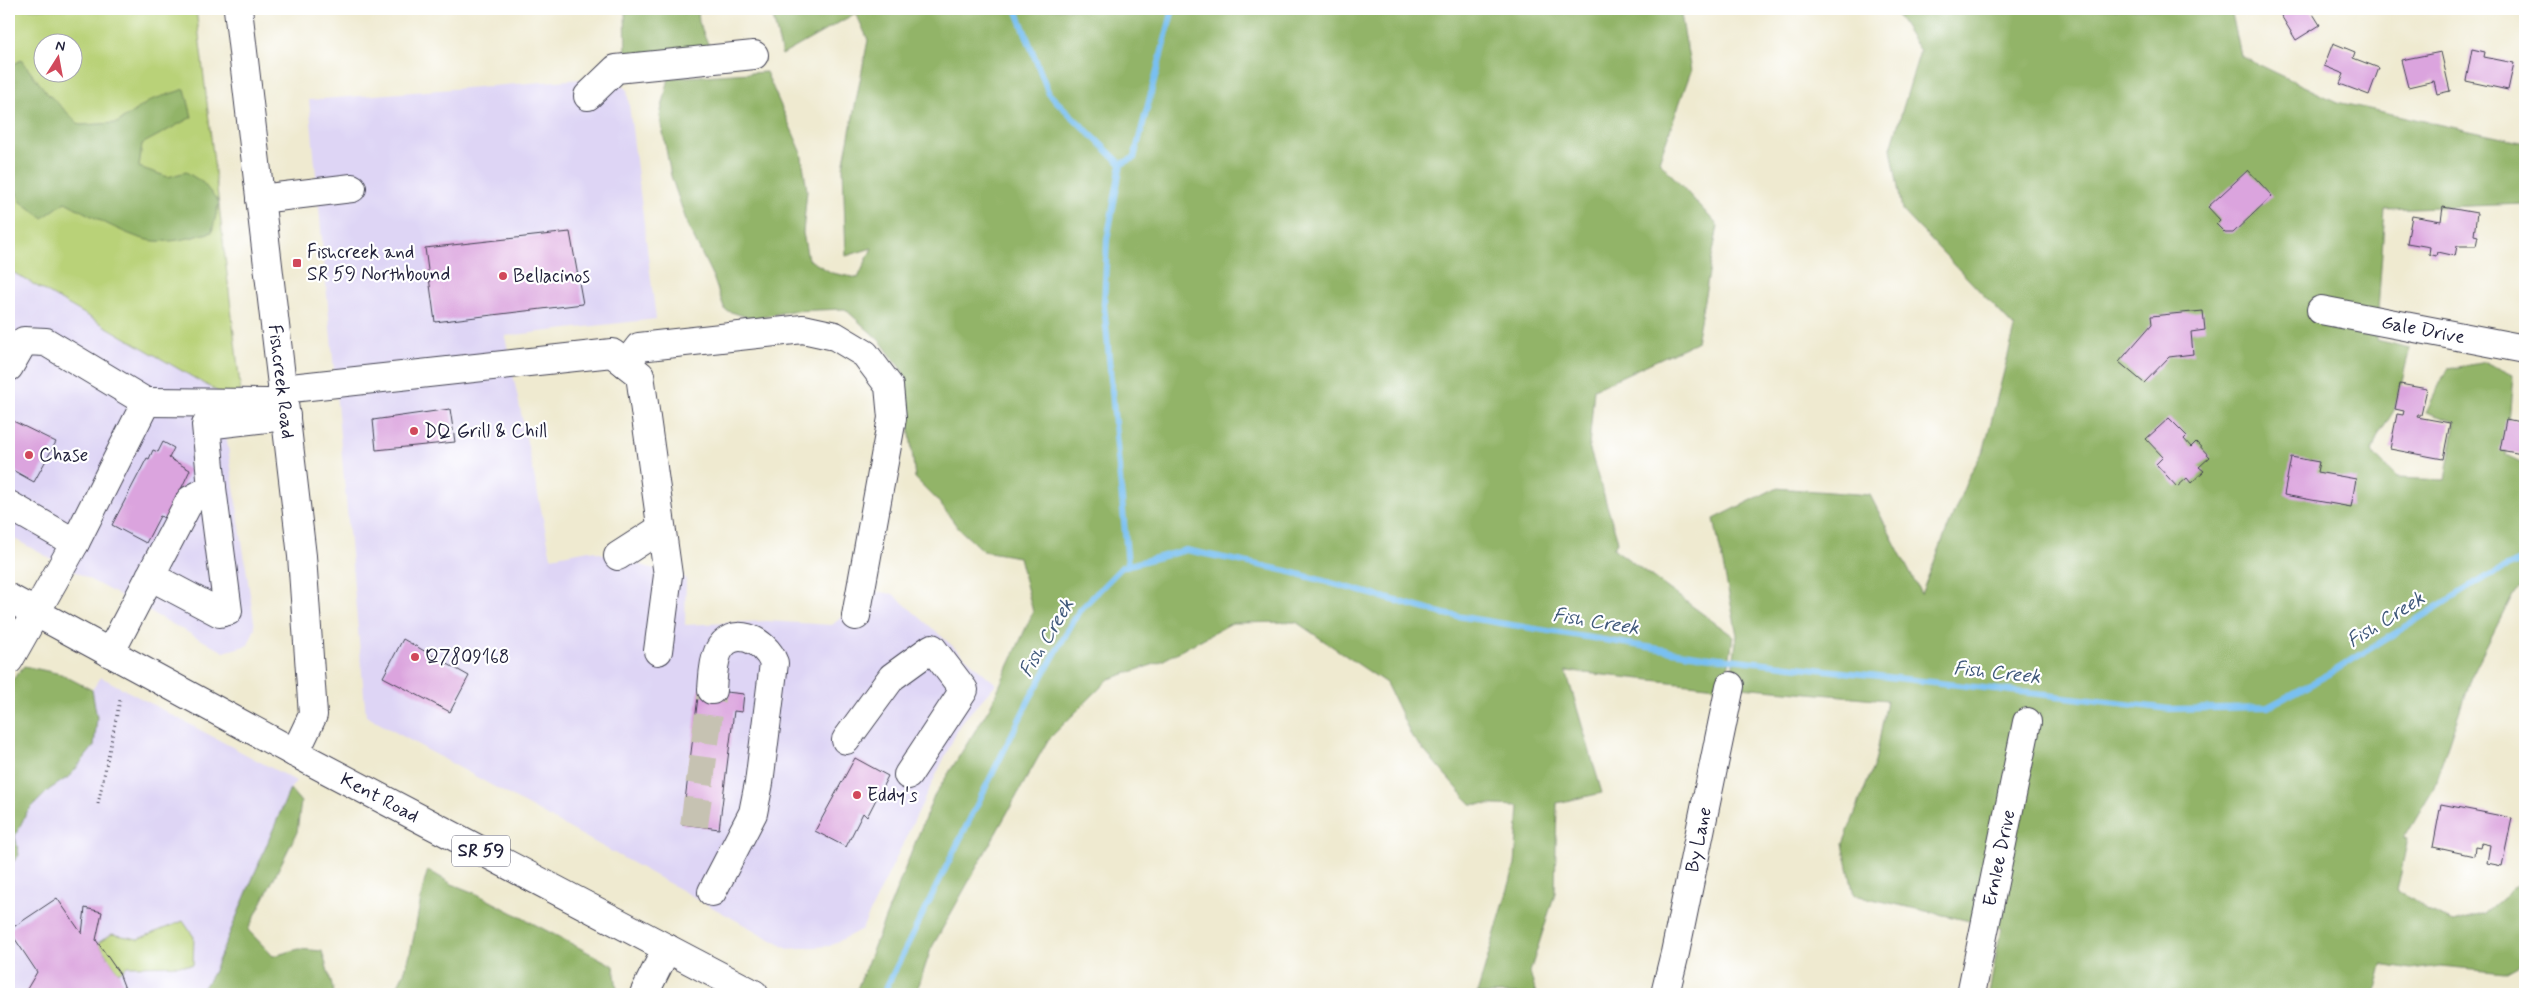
<svg xmlns="http://www.w3.org/2000/svg" width="2534" height="1003" font-family="Mynerve,sans-serif">
<style>
.built{fill:#ded5f5}
.green{fill:#b9d278;stroke:#6e7a5a;fill-rule:evenodd}
.forest{fill:#92b468;stroke:#5a6b52}
.lines{fill:none;stroke-linecap:round;stroke-linejoin:round}
.stream{stroke:#79c0f1;stroke-width:6}
.building{fill:#dba4de}
.minor-tunnel{stroke:#c6c2b2;stroke-width:28;stroke-dasharray:28 14;stroke-linecap:butt}
.minor-casing{stroke:#414051;stroke-width:30}
.major-casing{stroke:#414051;stroke-width:30}
.path{stroke:#414051;stroke-width:3;stroke-dasharray:1 4;stroke-linecap:butt}
.minor{stroke:#fff;stroke-width:28}
.major{stroke:#fff;stroke-width:28}
.poi-dot{fill:#d1495b;stroke:#fff;stroke-width:2}
.labels{text-anchor:middle;dominant-baseline:central;stroke-width:4.5;stroke-linejoin:round;paint-order:stroke}
.shield{fill:#fff;stroke:#646476;stroke-width:1}
.shield-label{font-size:18px;font-weight:bold;fill:#22223b}
.poi-label{font-size:19px;fill:#22223b;stroke:#fff;text-anchor:start}
.street-label{font-size:19px;fill:#22223b;stroke:#fff}
.water-label{font-size:20px;font-style:italic;fill:#40597b;stroke:#fff}
</style>
<rect width="100%" height="100%" fill="#fff"/>
<filter id="ink" filterUnits="userSpaceOnUse"><feTurbulence type="fractalNoise" baseFrequency=".02" numOctaves="2"/><feDisplacementMap in="SourceGraphic" scale="10" xChannelSelector="R" yChannelSelector="G"/><feConvolveMatrix kernelMatrix="1 2 1 2 8 2 1 2 1" color-interpolation-filters="sRGB"/></filter>
<filter id="wash" filterUnits="userSpaceOnUse"><feTurbulence type="fractalNoise" baseFrequency=".0096" numOctaves="4" result="noise"/><feDisplacementMap in="SourceGraphic" scale="20" xChannelSelector="R" yChannelSelector="G"/><feGaussianBlur stdDeviation="1.12" result="paint"/><feColorMatrix in="noise" values="0 0 0 0 0 0 0 0 0 0 0 0 0 0 0 0 0 1.4 0 .05"/><feComposite in="paint" operator="in"/></filter>
<g filter="url(#wash)">
<rect width="100%" height="100%" fill="#efead0"/>
<path class="built" d="M608,77L627,89L656,319L505,336L551,557L589,550L686,578L685,625L767,621L832,625L874,591L893,594L996,684L961,723L862,929L830,946L788,949L366,716L309,100Z
M9,270L220,393L255,628L248,645L224,652L9,536Z
M101,677L296,781L290,789L213,973L200,994H9V867L18,855L15,837L27,812L50,789L70,776L97,718L92,690Z"/>
<path class="green" d="M9,9H196L242,402L220,393L9,270ZM42,42H72V72H42Z
M183,921L194,937L193,965L127,966L119,973L98,943L112,934L138,939Z"/>
<path class="forest" d="M625,9H698L699,22L711,51L626,60Z
M783,9H1680L1691,71L1659,161L1718,226L1696,342L1594,389L1589,447L1618,541L1613,548L1733,636L1726,685L1717,687L1566,671L1602,793L1557,803L1555,893L1530,972L1536,994H1477L1515,865L1519,806L1471,804L1412,737L1386,683L1296,622L1232,623L1158,663L1109,679L1048,740L931,949L916,994H855L933,798L990,707L1033,612L1019,557L983,551L959,529L938,501L915,478L903,372L881,342L845,309L791,311L753,319L725,310L713,277L688,226L671,176L660,116L669,78L766,72L801,151L807,190L803,233L808,259L832,273L858,278L872,248L846,256L843,167L868,40L856,13L782,55L773,17L783,16Z
M1893,9H2231L2241,56L2337,102L2525,143V204L2385,209L2376,340L2410,348L2395,409L2377,438L2372,452L2397,478L2445,480L2455,422L2426,412L2447,369L2486,362L2513,375L2506,456L2525,465V586L2512,596L2471,677L2433,789L2404,838L2408,839L2397,891L2413,899L2427,911L2454,922L2485,913L2525,879V961L2505,972L2440,966L2411,970L2382,965L2375,994H1989L2001,928L1854,895L1843,844L1875,762L1887,700L1730,686L1737,635L1714,519L1776,488L1870,495L1921,594L1968,478L1984,449L2015,328L1902,210L1891,148L1920,51Z
M21,60L47,93L80,125L117,123L151,100L185,89L192,117L142,144L139,167L168,177L186,172L202,182L219,202L212,232C191,238 169,244 147,240C125,235 86,213 65,202L43,218L20,201L9,172V67Z
M24,666L61,674L92,690L97,718L94,746L70,776L50,789L27,812L15,836L19,855L9,867V684Z
M290,789L301,802L297,832L248,930L273,956L299,949L322,951L334,992L332,994H200L213,973Z
M428,870L452,884L477,894L614,966L617,990L616,994H391C415,970 416,904 428,870Z"/>
<g class="lines">
<path class="stream" d="M1016,9L1049,94L1121,164
M1128,565L1104,304L1107,240L1121,164L1134,158L1173,9
M883,994L1030,698L1079,611L1122,567L1186,550L1287,571L1444,614L1703,656L2170,709L2268,707L2331,673L2487,576L2525,559"/>
</g>
<g id="blocks">
<path class="building" d="M2277,9H2310L2320,25L2296,40Z
M2333,43L2355,52L2353,58L2379,68L2369,95L2340,84L2344,74L2324,66Z
M2472,49L2485,52L2484,57L2514,63L2508,90L2466,81Z
M2441,52L2450,91L2437,94L2434,81L2408,87L2401,60Z
M2248,170L2272,196L2233,233H2225L2216,224L2220,220L2208,207Z
M2443,207L2477,213L2474,235L2478,236L2476,246H2457L2455,256L2437,252L2436,256L2429,254L2430,247L2407,243L2412,216L2441,221Z
M570,232L583,304L435,322L425,248Z
M2203,311L2205,330L2191,332L2193,354L2169,357L2144,383L2119,362L2152,324L2151,316Z
M2400,384L2427,389L2421,415H2418L2417,417L2450,423L2443,459L2390,449L2397,414L2403,415L2404,411L2395,409Z
M450,409L455,442L376,450L373,420Z
M2169,418L2187,436L2184,439L2191,447L2196,442L2210,457L2199,467L2204,471L2191,483L2187,478L2177,487L2156,464L2163,457L2146,439Z
M9,419L56,442L34,482L9,468Z
M2506,419L2525,423V449L2523,448L2522,454L2500,450Z
M163,442L174,448L169,458L190,470L167,519L160,516L146,543L112,525L147,458L149,459L153,450L158,452Z
M2291,457L2319,462L2317,472L2356,479L2351,507L2284,495Z
M403,639L469,676L450,712L383,677Z
M699,689L744,694L742,712L734,711L719,829L682,824Z
M855,758L888,776L867,817L863,813L846,847L815,831Z
M2441,804L2512,818L2502,866L2487,863L2490,845L2481,843L2480,847L2475,846L2474,856L2433,847Z
M57,898L82,934L85,908L102,912L96,940L119,973L127,994H24L37,972L9,930Z"/>
</g>
</g>
<g filter="url(#ink)">
<use href="#blocks" fill-opacity="0" stroke="#414051" stroke-width="1"/>
<g class="lines">
<path class="minor-tunnel" d="M694,826L712,690"/>
<g class="minor-casing">
<g id="minor">
<path d="M588,96L616,69L754,55"/>
<path d="M260,199L352,188"/>
<path id="s1" d="M2321,310L2525,349"/>
<path d="M626,364L639,347L803,329L835,336L865,354L889,386L892,418L856,616"/>
<path d="M9,367L24,341L46,342L146,402L75,543L9,660"/>
<path d="M282,389L612,353L640,375L668,575L658,651"/>
<path d="M146,402L267,403"/>
<path d="M212,488L206,425L286,416"/>
<path d="M9,505L75,543"/>
<path d="M618,556L660,529"/>
<path d="M110,653L190,500L212,488L228,611L220,613L150,576"/>
<path d="M846,740L892,677L932,648L964,690L908,775"/>
<path d="M712,892L753,813L759,783L774,663C765,639 731,624 718,652C713,663 713,678 712,690"/>
<path d="M644,994L667,948"/>
<path id="s2" d="M1665,994L1675,953L1730,686"/>
<path id="s3" d="M1971,994L2027,722"/>
</g>
</g>
<g class="major-casing">
<g id="major">
<path id="s4" d="M238,9L302,556L313,715L295,753"/>
<path id="s5" d="M9,598L295,753L754,994"/>
</g>
</g>
<path class="path" d="M98,804L120,700"/>
<use href="#minor" class="minor"/>
<use href="#major" class="major"/>
</g>
</g>
<g class="poi-dot">
<rect x="292" y="258" width="10" height="10" rx="2.5"/>
<circle cx="503" cy="276" r="5"/>
<circle cx="414" cy="431" r="5"/>
<circle cx="29" cy="455" r="5"/>
<circle cx="415" cy="657" r="5"/>
<circle cx="857" cy="795" r="5"/>
</g>
<g class="labels">
<rect class="shield" x="452" y="835.5" width="58" height="31" rx="4"/>
<g class="shield-label">
<text x="481" y="851">SR 59</text>
</g>
<g class="poi-label">
<text x="307" y="252">Fishcreek and<tspan x="307" dy="22">SR 59 Northbound</tspan></text>
<text x="513" y="276">Bellacinos</text>
<text x="424" y="431">DQ Grill &amp; Chill</text>
<text x="39" y="455">Chase</text>
<text x="425" y="657">Q7809168</text>
<text x="867" y="795">Eddy's</text>
</g>
<g class="street-label">
<text stroke="none"><textPath href="#s1" startOffset="104">Gale Drive</textPath></text>
<text stroke="none"><textPath href="#s4" startOffset="375">Fishcreek Road</textPath></text>
<text stroke="none"><textPath href="#s5" startOffset="421">Kent Road</textPath></text>
<text stroke="none"><textPath href="#s2" startOffset="158">By Lane</textPath></text>
<text stroke="none"><textPath href="#s3" startOffset="139">Ernlee Drive</textPath></text>
</g>
<g class="water-label">
<text transform="translate(2386 620) rotate(-32)">Fish Creek</text>
<text transform="translate(1596 622) rotate(9)">Fish Creek</text>
<text transform="translate(1047 638) rotate(-59)">Fish Creek</text>
<text transform="translate(1997 673) rotate(6)">Fish Creek</text>
</g>
</g>
<rect width="2534" height="1003" fill="none" stroke="#fff" stroke-width="30"/>
<g transform="translate(58 58) rotate(11)"><circle r="24" fill="#ffffff" stroke="#a7a7b1"/>
<path d="M0-4L9 19L0 12L-9 19Z" fill="#d1495b"/>
<text y="-8" font-size="14" font-weight="bold" text-anchor="middle" fill="#22223b">N</text>
</g>
</svg>
